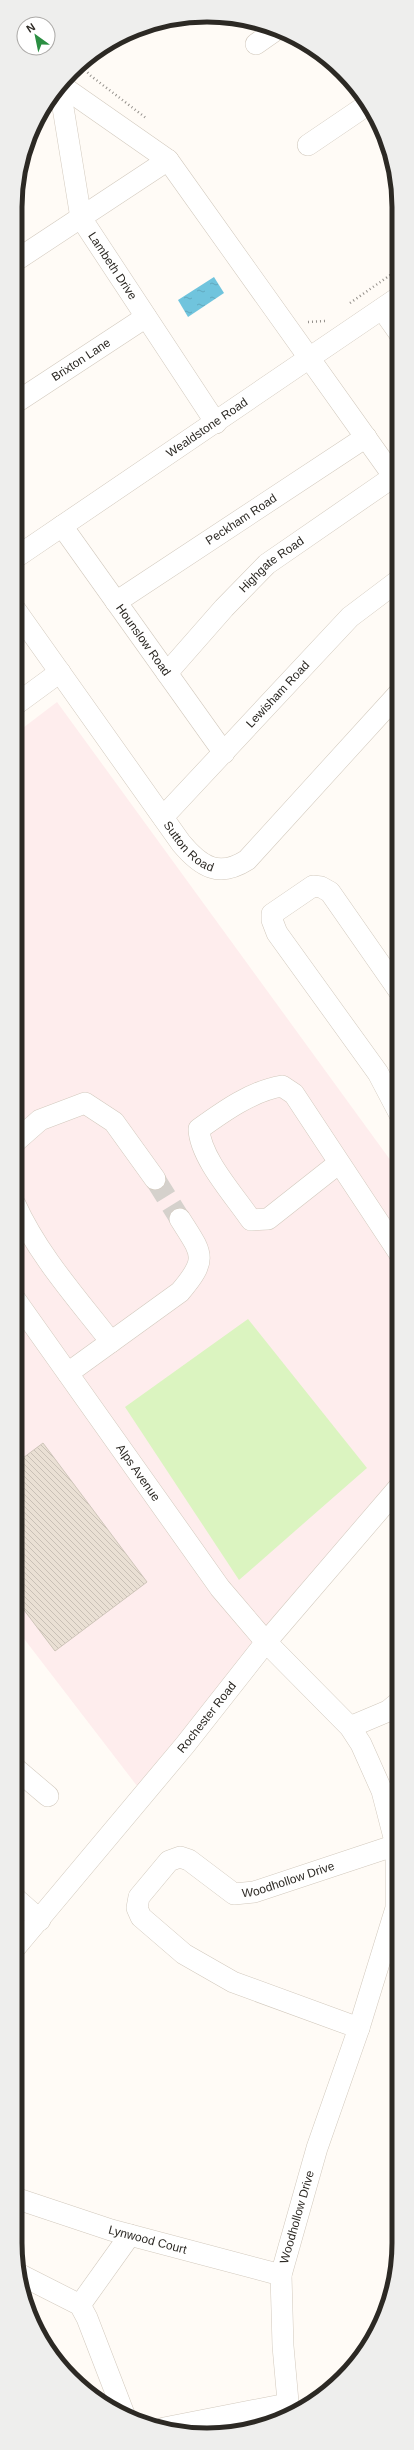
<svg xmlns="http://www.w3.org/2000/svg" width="414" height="2450" font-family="Helvetica,sans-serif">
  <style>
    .industrial { fill: #feeded }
    .park { fill: #dbf4c0 }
    .water { fill: url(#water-ripples) }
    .building { fill: url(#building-back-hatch); stroke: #cec5b9 }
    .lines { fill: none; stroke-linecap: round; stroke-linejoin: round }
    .minor-tunnel { stroke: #d5d1cc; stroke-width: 21; stroke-dasharray: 21 10; stroke-linecap: butt }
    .minor-casing { stroke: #d2c9bd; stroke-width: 22 }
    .path { stroke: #95918c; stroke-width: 2.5; stroke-dasharray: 1 3; stroke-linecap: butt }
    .minor { stroke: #fff; stroke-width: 21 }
    .labels { text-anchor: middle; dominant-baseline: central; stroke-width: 4; stroke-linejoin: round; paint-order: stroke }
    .street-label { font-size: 12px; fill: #2c2924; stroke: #fff }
    .rim { fill: none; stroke: #2c2924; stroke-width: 5 }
  </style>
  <defs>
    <pattern id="water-ripples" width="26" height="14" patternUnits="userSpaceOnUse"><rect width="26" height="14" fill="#70c4dd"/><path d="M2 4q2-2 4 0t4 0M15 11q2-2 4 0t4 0" fill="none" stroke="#61a8be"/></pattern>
    <pattern id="building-back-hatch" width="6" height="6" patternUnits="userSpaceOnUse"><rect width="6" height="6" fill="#eae0d4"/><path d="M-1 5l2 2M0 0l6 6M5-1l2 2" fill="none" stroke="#c9c0b6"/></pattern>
  </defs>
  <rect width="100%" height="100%" fill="#fffbf6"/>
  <path class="industrial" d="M57,702L399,1172V1491L144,1795L15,1627V734Z"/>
  <path class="park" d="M248,1319L367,1468L239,1580L125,1407Z"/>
  <path class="water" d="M214,277L224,293L188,317L178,300Z"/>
  <path class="building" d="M43,1443L147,1582L55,1651L15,1598V1464Z"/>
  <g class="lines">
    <path class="minor-tunnel" d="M155,1179L180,1219"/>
    <defs>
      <g id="minor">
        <path d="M256,44L276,30"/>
        <path d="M62,86L168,160L399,484"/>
        <path id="s1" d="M60,89L81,218L216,423"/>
        <path d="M308,145L367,105"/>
        <path d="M15,261L168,160"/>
        <path d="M382,309L399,333"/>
        <path id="s2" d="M15,403L146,317"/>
        <path id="s3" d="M62,526L224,753"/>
        <path id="s4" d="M15,558L399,297"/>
        <path id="s5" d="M116,602L366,437"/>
        <path id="s6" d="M15,609L181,843C201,867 219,878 247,860L399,693"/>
        <path id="s7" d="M167,673L224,608L267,564L393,477"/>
        <path d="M15,705L60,672"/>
        <path id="s8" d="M163,817L350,617L399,580"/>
        <path d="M399,991L330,892L321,887L313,886L272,914V920L277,933L378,1073L399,1113"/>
        <path d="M15,1142L40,1120L85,1103L114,1122L155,1179"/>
        <path d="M339,1163L268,1219L251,1220C235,1196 200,1158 199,1129C224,1111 252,1091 282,1086L294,1094L399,1253"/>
        <path d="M15,1204C38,1255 77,1298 111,1342"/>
        <path id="s9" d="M15,1299L220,1588L266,1642L350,1727L361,1744L382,1791L396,1845V1908L359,2028L317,2148L281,2275L283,2346L289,2413"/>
        <path d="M68,1373L180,1292C209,1258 202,1254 180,1219"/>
        <path d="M350,1727L388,1711L399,1702"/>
        <path d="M15,1768L48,1796"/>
        <path d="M15,1898L40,1920"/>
        <path id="s10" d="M15,1948L185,1745L266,1642L399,1487"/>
        <path id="s11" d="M359,2028L233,1982L184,1954L141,1917L137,1908L139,1897L169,1861L180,1857L189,1860L234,1894L254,1892L396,1845"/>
        <path id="s12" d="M15,2198L111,2230L281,2275"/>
        <path d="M21,2275L80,2305L87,2318L124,2414"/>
        <path d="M80,2305L130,2235"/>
        <path d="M164,2428L287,2404"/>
      </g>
    </defs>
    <use href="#minor" class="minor-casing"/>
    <path class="path" d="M79,64L91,76L146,118
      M350,303L399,269
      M308,322L325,321"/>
    <use href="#minor" class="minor"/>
  </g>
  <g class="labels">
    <g class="street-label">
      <text stroke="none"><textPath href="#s1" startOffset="188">Lambeth Drive</textPath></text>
      <text stroke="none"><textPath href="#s2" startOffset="79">Brixton Lane</textPath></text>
      <text stroke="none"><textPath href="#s4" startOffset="232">Wealdstone Road</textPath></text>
      <text stroke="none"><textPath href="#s5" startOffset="150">Peckham Road</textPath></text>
      <text stroke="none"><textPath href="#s7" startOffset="151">Highgate Road</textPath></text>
      <text stroke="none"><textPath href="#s3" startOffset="140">Hounslow Road</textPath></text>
      <text stroke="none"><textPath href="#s8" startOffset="168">Lewisham Road</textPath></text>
      <text stroke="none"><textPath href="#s6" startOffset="295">Sutton Road</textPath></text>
      <text stroke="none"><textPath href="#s9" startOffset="213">Alps Avenue</textPath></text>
      <text stroke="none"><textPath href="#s10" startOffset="300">Rochester Road</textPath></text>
      <text stroke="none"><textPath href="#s11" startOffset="449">Woodhollow Drive</textPath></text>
      <text transform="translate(297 2217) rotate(-74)">Woodhollow Drive</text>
      <text stroke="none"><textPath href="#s12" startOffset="139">Lynwood Court</textPath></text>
    </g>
  </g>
  <path d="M0 0H414V2450H0ZM207 22H207A185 185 0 0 1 392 207V2243A185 185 0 0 1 207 2428H207A185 185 0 0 1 22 2243V207A185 185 0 0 1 207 22Z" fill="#eeeeed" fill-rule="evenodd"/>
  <path class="rim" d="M207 22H207A185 185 0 0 1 392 207V2243A185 185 0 0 1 207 2428H207A185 185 0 0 1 22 2243V207A185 185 0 0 1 207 22Z"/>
  <g transform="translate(36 36) rotate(327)"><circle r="19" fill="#ffffff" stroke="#aba9a7"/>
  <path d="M0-3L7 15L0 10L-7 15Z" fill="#2a8e42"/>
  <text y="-6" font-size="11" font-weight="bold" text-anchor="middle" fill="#2c2924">N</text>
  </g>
</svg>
